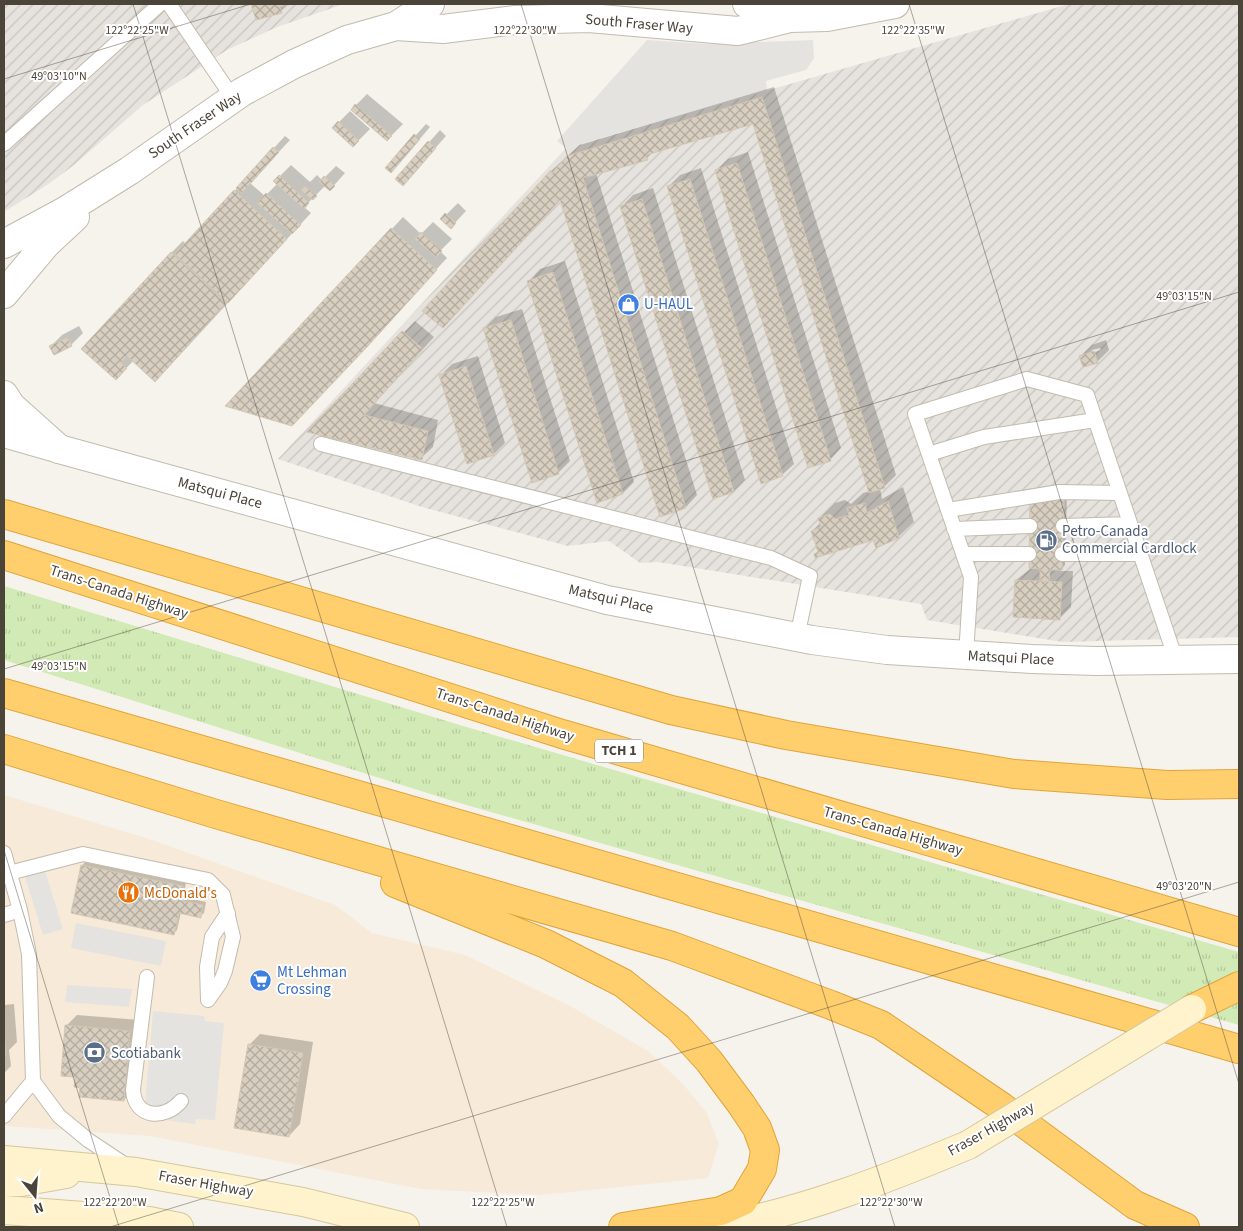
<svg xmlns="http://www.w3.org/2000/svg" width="1243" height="1231" font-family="'Source Sans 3',sans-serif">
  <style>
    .commercial { fill: #f7ead8 }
    .industrial { fill: url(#industrial-furrows) }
    .grass { fill: url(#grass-tufts) }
    .parking { fill: #e5e3e0 }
    .shadow { fill: #0003; fill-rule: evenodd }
    .building { fill: url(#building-cross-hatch); stroke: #d3c7b4 }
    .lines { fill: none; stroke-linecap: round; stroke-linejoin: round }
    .service-casing { stroke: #c2bbae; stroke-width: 16 }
    .minor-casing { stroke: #c2bbae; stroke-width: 30 }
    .tertiary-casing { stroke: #c2bbae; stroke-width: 30 }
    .secondary-casing { stroke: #d6c79b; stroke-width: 30 }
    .motorway-casing { stroke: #e0a43c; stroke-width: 30 }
    .service { stroke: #fff; stroke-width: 14 }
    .minor { stroke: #fff; stroke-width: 28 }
    .tertiary { stroke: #fff; stroke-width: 28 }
    .secondary { stroke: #fff3cd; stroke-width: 28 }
    .motorway { stroke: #ffcf6e; stroke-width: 28 }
    .secondary-bridge-casing { stroke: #d6c79b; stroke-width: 30; stroke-linecap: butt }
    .secondary-bridge { stroke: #fff3cd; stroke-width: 28 }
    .ticks { fill: none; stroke: #4b4439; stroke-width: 1; stroke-opacity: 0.45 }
    .labels { text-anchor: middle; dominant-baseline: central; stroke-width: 4; stroke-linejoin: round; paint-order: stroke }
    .shield { fill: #fff; stroke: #817c74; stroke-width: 1 }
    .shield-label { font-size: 14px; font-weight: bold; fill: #4b4439 }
    .street-label { font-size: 15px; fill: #4b4439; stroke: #fff }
    .shop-label { font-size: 15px; fill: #366cbe; stroke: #fff; text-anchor: start }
    .service-label { font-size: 15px; fill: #4e5e75; stroke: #fff; text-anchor: start }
    .food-label { font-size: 15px; fill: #c56008; stroke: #fff; text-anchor: start }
    .ticks-label { font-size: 12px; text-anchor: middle; fill: #4b4439; stroke: #fff; stroke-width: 4; stroke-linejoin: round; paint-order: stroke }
  </style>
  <defs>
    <pattern id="industrial-furrows" width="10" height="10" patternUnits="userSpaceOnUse" patternTransform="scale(1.25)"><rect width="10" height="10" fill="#e6e2dd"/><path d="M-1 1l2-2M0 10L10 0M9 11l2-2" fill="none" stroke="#c7c3be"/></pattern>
    <pattern id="grass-tufts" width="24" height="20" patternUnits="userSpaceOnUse" patternTransform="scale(1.25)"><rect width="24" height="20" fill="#d2eab5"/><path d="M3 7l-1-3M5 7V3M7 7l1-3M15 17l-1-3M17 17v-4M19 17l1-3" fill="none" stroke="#b6ca9c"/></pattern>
    <pattern id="building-cross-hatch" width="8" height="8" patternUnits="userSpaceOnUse" patternTransform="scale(1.25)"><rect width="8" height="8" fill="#d8cfc1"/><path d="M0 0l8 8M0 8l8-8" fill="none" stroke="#b1aa9e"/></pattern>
  </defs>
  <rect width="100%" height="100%" fill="#f6f3ec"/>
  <path class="commercial" d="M4,795L149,839L335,905L372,933L465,955L572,1007L648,1051L683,1084L707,1113L719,1144L708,1178L541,1195L421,1189L150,1136L4,1126Z"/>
  <path class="industrial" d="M4,4H344L277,27L227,50L143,105L74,165L50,183L4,212Z
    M1069,4H1239V637L1063,642L927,620L921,604L658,562L640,563L609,541L568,546L422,507L278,459L566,148Z"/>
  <path class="grass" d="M4,586L463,726L1239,952V1025L456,802L4,660Z"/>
  <path class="parking" d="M647,40L707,44L813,40L814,58L806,70L766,81L767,91L566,148L557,141Z
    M45,871L63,929L43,935L25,877Z
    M76,923L166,941L161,966L71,948Z
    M67,985L132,989L129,1007L65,1002Z
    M153,1011L204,1016L205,1021L224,1023L215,1120L196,1119L195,1124L144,1117Z"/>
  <path class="shadow" d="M253,4H289L281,11L257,18Z
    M774,87L896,475L884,487L880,488L882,499L903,487L914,522L898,537L874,539L815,554L819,550L812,531L821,522L820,518L835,503L845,500L851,504L863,493L870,491L754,123L654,151L647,158L596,173L697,495L686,507L661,515L561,199L423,311L552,170L580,145Z
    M367,94L403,124L387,140L356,105Z
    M350,111L370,129L353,146L339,122Z
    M426,124L430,127L402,160L387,167Z
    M440,130L446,136L414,172L397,178Z
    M285,136L290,140L250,183L265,196L278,183L275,181L291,165L310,182L317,175L322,180L336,166L345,173L330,190L325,186L304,207L311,213L167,369L134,360L116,379L83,349L171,253L183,241L186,244Z
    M748,152L841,448L830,460L716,171L728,159Z
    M701,168L794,464L782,475L669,186L680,175Z
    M653,188L745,480L734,491L622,206L633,195Z
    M458,203L466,211L451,227L442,219Z
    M403,217L421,234L433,222L452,239L440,251L447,258L304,413L227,406Z
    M565,261L634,482L623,493L598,501L529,281L540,269Z
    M522,309L570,461L558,473L484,329L496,317Z
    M415,321L434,337L374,403L438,420L433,447L421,458L309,431Z
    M79,326L83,333L71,345L55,353L51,346L62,335Z
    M1106,340L1109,350L1097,362L1081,356L1092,345ZM1100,348L1101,350L1092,353V350Z
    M478,356L505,443L494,454L441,375L452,364Z
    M1067,495L1065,565L1060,571H1073L1071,607L1059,619L1016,580L1030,569L1032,498Z
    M85,862L186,883L183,897L206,902L204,913L200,916L181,912L177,930L174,933L82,866Z
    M14,1004L17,1042L9,1050L11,1066L4,1073V1005Z
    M77,1015L140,1020L135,1088L124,1100L81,1087L77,1076L66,1026Z
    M260,1034L313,1042L300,1124L289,1136L249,1045Z"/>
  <path class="building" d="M251,4H291L280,7L282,13L256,20Z
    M762,97L885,488L869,493L753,124L646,155L648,160L583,178L686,508L660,517L560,200L443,328L422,311L551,170L552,173L567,156Z
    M355,104L392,136L387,141L351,110Z
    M338,121L359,141L353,147L332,128Z
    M414,134L420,139L391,173L385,168Z
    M428,141L436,148L403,186L395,179Z
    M273,147L279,152L242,193L236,188Z
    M737,163L831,461L808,468L715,170Z
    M279,175L309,203L304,209L273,181Z
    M324,176L335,186L330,191L319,182Z
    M690,179L783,476L761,484L667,186Z
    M305,186L317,196L313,200L301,190Z
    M234,190L287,239L228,303L175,254Z
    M266,193L301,225L292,234L257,203Z
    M642,199L734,492L713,499L620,206Z
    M445,213L456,223L451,229L440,219Z
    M391,228L437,270L367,347L292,426L225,406Z
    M421,232L442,251L436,257L415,239Z
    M171,252L226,303L155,382L127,356L121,363L127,368L116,380L81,349Z
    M553,272L623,494L597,503L527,281Z
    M511,320L559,474L532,483L483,328Z
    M402,331L423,349L364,415L428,431L422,460L307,432Z
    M68,337L72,346L54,355L49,346Z
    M1094,351L1098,363L1083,367L1079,356Z
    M466,366L494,455L467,464L439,375Z
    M1030,497L1064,498L1062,570H1050L1049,582L1040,581V569L1029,568Z
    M888,501L899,538L876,548L873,540L815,558L814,554L818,552L811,531L821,527L818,518L830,514L835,519L849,515L847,508L865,503L867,513Z
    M1015,580L1062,582L1060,620L1013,617Z
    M81,865L183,886L180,900L203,905L201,918L179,913L174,935L71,913Z
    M65,1025L130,1031L124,1101L79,1097L80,1088L74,1087L75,1077L61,1076Z
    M4,1028L6,1055H4Z
    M248,1044L303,1053L289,1137L234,1128Z"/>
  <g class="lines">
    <defs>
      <path id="service" d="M169,4L233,98
        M4,144L160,4
        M321,444L771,558L810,576L797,637
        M929,454L984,437L1095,420
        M948,510L1059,492L1120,493
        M1063,526L1130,524
        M954,529L1030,526
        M963,554H1029
        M1062,554H1140
        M966,655L971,577L915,414L1027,379L1087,395L1176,660
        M4,853L20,910L29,954L33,1081L59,1116L88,1140L127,1166
        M9,873L83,854L208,880L223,895L233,937L225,971L220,983L208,1000
        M4,915L20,910
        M147,977L133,1090C135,1119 165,1120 181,1101
        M208,1000L207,967L212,937L228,913
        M4,1116L33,1081"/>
      <path id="minor" d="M38,438L59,449L607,600L812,640L887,650L1032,659L1096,661L1239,659"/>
      <path id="tertiary" d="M747,4L790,18
        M396,26L443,29L515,20L589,18L738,31L790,18L827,17L895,4
        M4,244L65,211L129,171L242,92L294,64L347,40L396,26L430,4
        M4,294L46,244L75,217
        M4,395L11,406L59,449
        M4,433L53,447"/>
      <path id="secondary" d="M4,1160L136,1172L303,1202L405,1227
        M4,1182H21L66,1174
        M4,1210L149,1221L179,1227
        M718,1227C805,1211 887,1179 968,1145"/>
      <path id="motorway" d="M4,514L671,710L786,735L1014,774L1167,785L1239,784
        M4,555L562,734L1239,932
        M4,693L1239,1049
        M4,749L216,814L672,946L831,1005L881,1025L1002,1107L1135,1205L1185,1227
        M395,883L546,944L623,983L678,1027L709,1061L741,1104L757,1128L765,1150L762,1169L743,1201L721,1211L623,1227
        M1192,1009L1239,986"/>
    </defs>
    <use href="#service" class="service-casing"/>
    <use href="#minor" class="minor-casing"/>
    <use href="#tertiary" class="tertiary-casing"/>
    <use href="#secondary" class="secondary-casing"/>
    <use href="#motorway" class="motorway-casing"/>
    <use href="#service" class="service"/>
    <use href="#minor" class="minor"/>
    <use href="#tertiary" class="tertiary"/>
    <use href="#secondary" class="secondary"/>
    <use href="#motorway" class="motorway"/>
    <defs>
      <path id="secondary-bridge" d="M968,1145L1192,1009"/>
    </defs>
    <use href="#secondary-bridge" class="secondary-bridge-casing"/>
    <use href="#secondary-bridge" class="secondary-bridge"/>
  </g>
  <path class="ticks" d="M133,4L507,1227M521,4L895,1227M909,4L1239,1084M4,79L251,4M4,669L1239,292M4,850L119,1227M110,1227L1239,882"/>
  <defs>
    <symbol id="shop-disc" viewBox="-11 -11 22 22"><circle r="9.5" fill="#3f7fe0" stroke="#fff"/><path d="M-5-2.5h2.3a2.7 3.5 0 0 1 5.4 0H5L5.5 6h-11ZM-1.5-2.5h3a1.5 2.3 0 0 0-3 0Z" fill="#fff"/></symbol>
    <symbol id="fuel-disc" viewBox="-11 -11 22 22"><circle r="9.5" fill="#5c6f8a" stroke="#fff"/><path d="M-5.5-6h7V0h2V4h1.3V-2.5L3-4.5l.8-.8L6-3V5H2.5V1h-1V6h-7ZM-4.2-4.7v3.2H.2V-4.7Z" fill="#fff"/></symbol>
    <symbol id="restaurant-disc" viewBox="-11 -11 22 22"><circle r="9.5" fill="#e8710a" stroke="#fff"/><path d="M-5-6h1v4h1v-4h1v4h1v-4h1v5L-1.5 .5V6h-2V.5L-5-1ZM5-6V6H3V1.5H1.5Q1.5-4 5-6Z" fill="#fff"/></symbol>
    <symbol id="supermarket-disc" viewBox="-11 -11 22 22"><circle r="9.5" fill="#3f7fe0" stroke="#fff"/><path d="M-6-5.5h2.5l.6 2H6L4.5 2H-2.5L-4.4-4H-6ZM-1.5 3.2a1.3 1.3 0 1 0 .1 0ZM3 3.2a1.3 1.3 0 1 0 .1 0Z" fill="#fff"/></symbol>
    <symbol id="bank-disc" viewBox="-11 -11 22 22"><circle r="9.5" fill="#5c6f8a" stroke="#fff"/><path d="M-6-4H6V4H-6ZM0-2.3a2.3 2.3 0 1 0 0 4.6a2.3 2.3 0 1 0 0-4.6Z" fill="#fff"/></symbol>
  </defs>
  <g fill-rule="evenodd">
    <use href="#shop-disc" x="616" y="292" width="25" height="25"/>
    <use href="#fuel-disc" x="1034" y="528" width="25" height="25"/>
    <use href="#restaurant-disc" x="116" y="880" width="25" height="25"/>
    <use href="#supermarket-disc" x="248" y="968" width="25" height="25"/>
    <use href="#bank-disc" x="82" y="1040" width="25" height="25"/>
  </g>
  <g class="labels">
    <rect class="shield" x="595" y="739.5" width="48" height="23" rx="4"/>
    <g class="shield-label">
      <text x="619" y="751">TCH 1</text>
    </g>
    <g class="street-label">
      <text transform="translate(639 24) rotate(5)">South Fraser Way</text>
      <text transform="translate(195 125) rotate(-34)">South Fraser Way</text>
      <text transform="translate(220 493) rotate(15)">Matsqui Place</text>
      <text transform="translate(119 592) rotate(18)">Trans-Canada Highway</text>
      <text transform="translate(611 599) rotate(13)">Matsqui Place</text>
      <text transform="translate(1011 658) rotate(3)">Matsqui Place</text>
      <text transform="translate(505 715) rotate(18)">Trans-Canada Highway</text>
      <text transform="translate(893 831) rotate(16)">Trans-Canada Highway</text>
      <text transform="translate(991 1129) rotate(-29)">Fraser Highway</text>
      <text transform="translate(206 1184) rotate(10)">Fraser Highway</text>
    </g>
    <g class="shop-label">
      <text x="644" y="304">U-HAUL</text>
      <text x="277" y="972">Mt Lehman<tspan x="277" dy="17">Crossing</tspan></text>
    </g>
    <g class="service-label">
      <text x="1062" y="531">Petro-Canada<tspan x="1062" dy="17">Commercial Cardlock</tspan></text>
      <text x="111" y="1053">Scotiabank</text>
    </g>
    <g class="food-label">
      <text x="144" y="893">McDonald's</text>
    </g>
  </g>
  <g class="ticks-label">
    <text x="137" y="34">122°22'25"W</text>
    <text x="525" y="34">122°22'30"W</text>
    <text x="913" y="34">122°22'35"W</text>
    <text x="59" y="80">49°03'10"N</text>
    <text x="1184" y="300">49°03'15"N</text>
    <text x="59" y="670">49°03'15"N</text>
    <text x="1184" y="890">49°03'20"N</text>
    <text x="115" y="1206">122°22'20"W</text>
    <text x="503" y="1206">122°22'25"W</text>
    <text x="891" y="1206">122°22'30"W</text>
  </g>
  <rect width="1243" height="1231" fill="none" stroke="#4b4439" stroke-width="10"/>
  <g transform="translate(35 1196) rotate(163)" stroke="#ffffff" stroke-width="4" paint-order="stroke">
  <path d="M0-4L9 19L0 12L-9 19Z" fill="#4b4439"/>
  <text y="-8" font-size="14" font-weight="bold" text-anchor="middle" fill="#4b4439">N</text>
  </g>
</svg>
